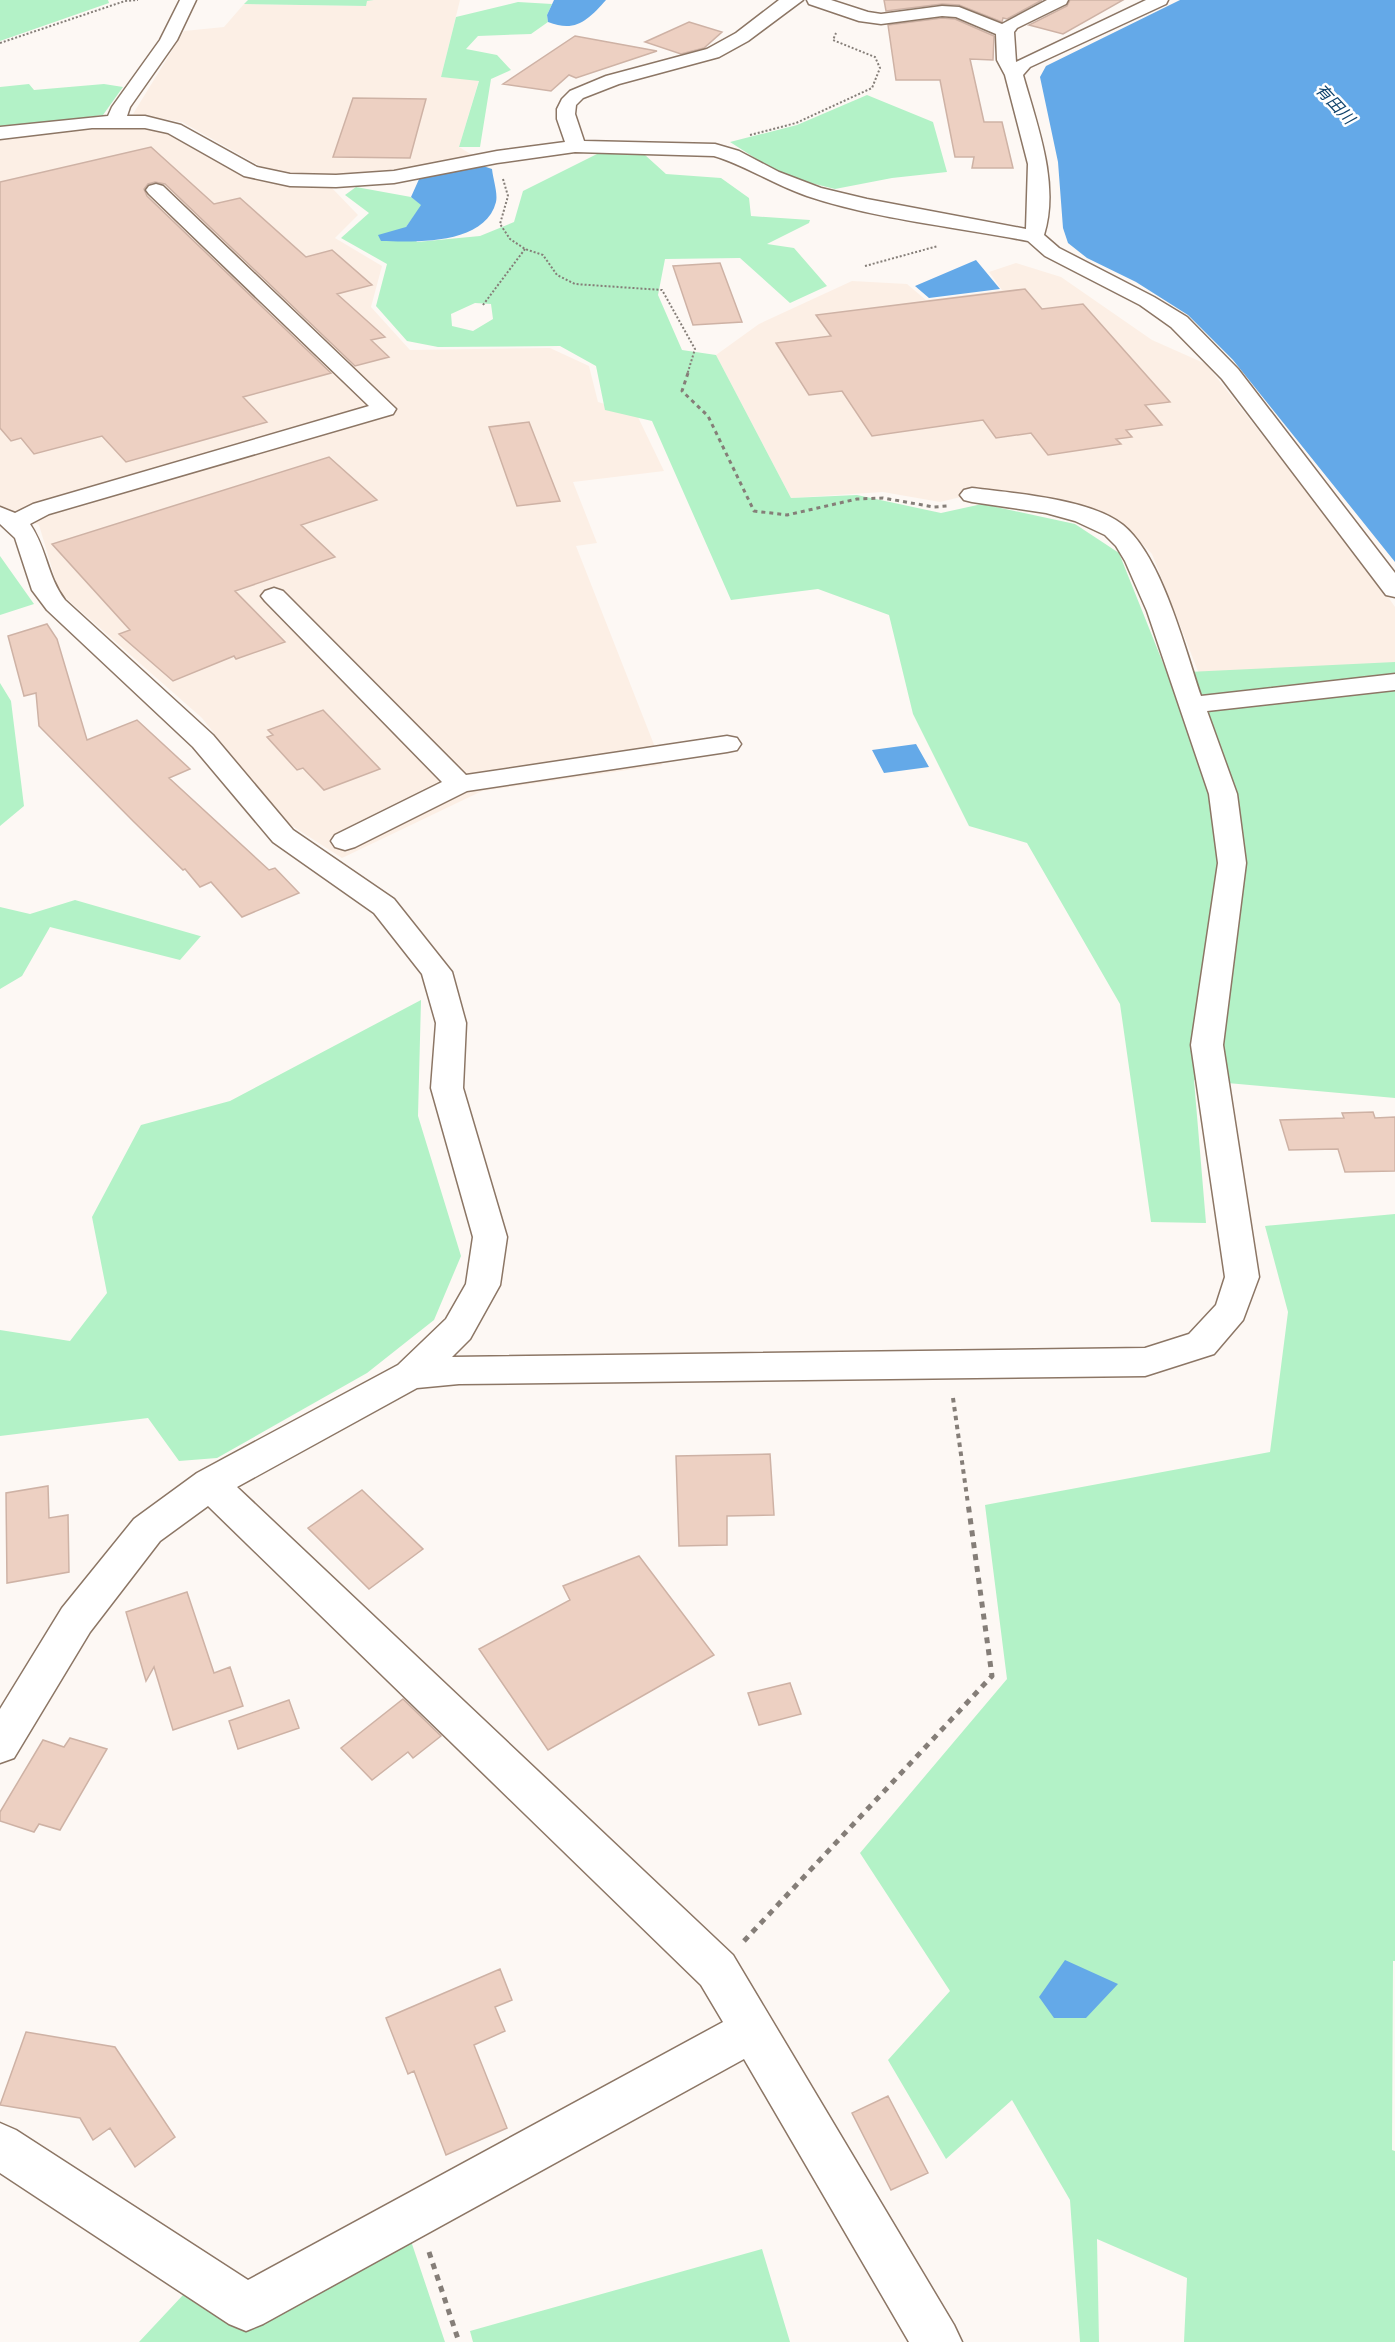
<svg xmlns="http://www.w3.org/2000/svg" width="1395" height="2342" font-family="Helvetica,'Noto Sans JP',sans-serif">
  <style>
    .built { fill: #fcefe5 }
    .green { fill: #b3f2c7; fill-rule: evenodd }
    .water { fill: #64a9e8 }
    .building { fill: #edd0c2; stroke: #ceb2a5; stroke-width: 1.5 }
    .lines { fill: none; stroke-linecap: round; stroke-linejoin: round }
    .minor-casing { stroke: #8c7665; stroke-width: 3 }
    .path-far3 { stroke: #857e78; stroke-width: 2; stroke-dasharray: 2 2; stroke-linecap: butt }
    .path-far2 { stroke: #857e78; stroke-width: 3; stroke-dasharray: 4 4; stroke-linecap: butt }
    .path-far1 { stroke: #857e78; stroke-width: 4; stroke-dasharray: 4.5 4.5; stroke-linecap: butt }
    .path { stroke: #857e78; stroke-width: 5; stroke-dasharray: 6 6; stroke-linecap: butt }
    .minor { fill: #fff; fill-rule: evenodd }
    .labels { text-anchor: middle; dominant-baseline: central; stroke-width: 5; stroke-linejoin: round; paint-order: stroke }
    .far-water-label { font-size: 16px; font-style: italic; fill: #10436c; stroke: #fff }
  </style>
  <rect width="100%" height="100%" fill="#fdf8f4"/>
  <path class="built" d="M374,0H460L441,77L479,80L459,147L474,156L388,172L324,175L288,173L260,166L182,122L133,114L184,31L224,27L244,4L365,6L367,1Z
    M104,125L143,126L168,133L246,177L285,184L331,187L358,215L335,238L382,266L371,307L410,350L550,348L589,366L598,402L636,413L664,471L573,482L597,543L576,546L662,765L482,791L342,858L283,820L202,718L59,592L39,525L0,506V137Z
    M1016,263L1061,277L1152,340L1206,364L1375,578L1395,607V666L1205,689L1152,554L1119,520L990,490L940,502L883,492L791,498L716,355L759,324L852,281L907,284L926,300L1002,290L989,272Z"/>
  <path class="green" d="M0,0H108L109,3L0,41Z
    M248,0H374L367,1L366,6L244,4Z
    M518,2L552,4L547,15L548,22L531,34L478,36L466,49L497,55L511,70L491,79L480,147H459L479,81L441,77L456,17Z
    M29,84L34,90L104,84L123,87L103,115L0,128V87Z
    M867,95L933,122L947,172L892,178L835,189L783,176L730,142L797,125Z
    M601,152L645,155L666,174L721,178L749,198L751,216L810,220L809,223L767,244L794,248L827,286L790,303L740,258L665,259L658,295L682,350L716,355L791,498L857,495L941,513L982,504L1075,524L1119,553L1167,673L1395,662V1098L1194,1080L1206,1223L1151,1222L1120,1004L1027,843L969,826L913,714L889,615L818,589L731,600L652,421L605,410L596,366L560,346L438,347L407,341L376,306L387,264L341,238L369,213L345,195L356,187L411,197L422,205L406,227L417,242L480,236L514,222L523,191ZM475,303L491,304L493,319L473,331L452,326L451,314Z
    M0,556L34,604L0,615Z
    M0,683L11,701L24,806L0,826Z
    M75,900L200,936H201L180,960L50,927L22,976L0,989V907L30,914Z
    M421,1000L418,1116L461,1256L434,1320L367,1373L217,1458L179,1461L148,1418L0,1436V1330L70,1341L107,1293L92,1217L141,1125L230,1101Z
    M1395,1214V1961H1393L1392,2150L1395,2151V2342H1184L1187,2278L1097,2239L1099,2342H1080L1070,2200L1012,2100L946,2159L888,2060L950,1991L860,1853L1007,1679L985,1505L1270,1452L1288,1312L1265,1226Z
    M411,2241L445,2342H139L183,2295L246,2327Z
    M762,2249L790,2342H473L470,2331Z"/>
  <path class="water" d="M554,0H606C588,20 576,33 548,22L547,15Z
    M1180,0H1395V562L1233,360L1188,315L1136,282L1087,258L1068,243L1063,228L1058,162L1040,77L1046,66Z
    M483,166L492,169C493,179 498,193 496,202C485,245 416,242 381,241L378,235L406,227L421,205L411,197L420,177Z
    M976,260L1000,289L929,298L915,286Z
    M916,744L929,767L884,773L872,750Z
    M1065,1960L1118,1984L1086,2018H1054L1039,1997Z"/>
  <path class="building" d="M884,0H1042L1007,19L1003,18L1002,22L959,5L942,4L886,11Z
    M1070,0H1123L1063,34L1029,25L1067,6Z
    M942,18L955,19L994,36L993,60L970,59L984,122H1002L1013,168H972L974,157H955L940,80H896L888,25Z
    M689,22L722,32L704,48L681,54L645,42Z
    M575,36L657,51L576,78L569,75L551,91L503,84Z
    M353,98L426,99L410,158L333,157Z
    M151,147L214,204L240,198L306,257L332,250L372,285L337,294L385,337L371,340L389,357L355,366L165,184L155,182L148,184L144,189L147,196L331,373L243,397L267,422L126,462L102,436L34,454L21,438L11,441L0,428V182Z
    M720,263L742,322L693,325L673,266Z
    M1025,289L1042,309L1083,304L1170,402L1145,405L1162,425L1126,430L1132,437L1116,439L1121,444L1048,455L1031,433L996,438L983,420L872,436L842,391L809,395L776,343L831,336L816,315Z
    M529,422L560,501L517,506L489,427Z
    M329,457L377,500L301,525L335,557L235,591L285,642L236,659L234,656L173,681L119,634L130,630L52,544Z
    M47,624L57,639L87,740L137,720L190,769L169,778L269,870L275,868L299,893L242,917L211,882L200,887L185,869L183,870L133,821L39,726L36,693L24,696L8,636Z
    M323,710L380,769L324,790L303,768L297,770L267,737L273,735L268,730Z
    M1373,1112L1375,1118L1395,1117V1171L1345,1172L1338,1149L1289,1150L1280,1120L1344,1118L1342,1113Z
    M770,1454L774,1515L727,1516V1545L679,1546L676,1456Z
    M48,1486L49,1518L68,1515L69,1572L7,1583L6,1493Z
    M362,1490L423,1549L369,1589L308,1528Z
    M639,1556L714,1655L548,1750L479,1649L570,1600L563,1586Z
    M187,1592L214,1673L230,1667L243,1706L173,1730L154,1667L146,1681L126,1612Z
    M790,1683L801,1714L759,1725L748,1693Z
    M403,1699L441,1736L413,1758L408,1752L372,1780L341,1748Z
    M289,1700L299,1728L238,1749L229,1721Z
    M70,1738L107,1749L60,1830L39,1824L34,1832L0,1821V1812L43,1740L64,1747Z
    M500,1969L512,2000L495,2007L505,2031L474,2045L507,2128L446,2155L414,2071L408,2074L386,2018Z
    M26,2032L115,2047L175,2137L135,2167L110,2128L93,2140L80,2118L0,2105Z
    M888,2096L928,2173L891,2190L852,2113Z"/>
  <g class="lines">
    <defs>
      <path id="minor" d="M180,0H196L177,40L130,107L127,116H145L181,125L257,167L290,174L336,175L394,171L497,151L565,142L557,119V109L562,99L570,91L606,76L707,49L736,33L779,0H803L748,41L719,57L619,84L583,98L576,105L575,114L584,141L715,144L739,151L779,172L821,188L867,199L1026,229L1028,164L1005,75L997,60L996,34L956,17L942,16L881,24L859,21L809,4L807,0H831L868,12L881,14L942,6L959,7L1002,24L1047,0H1068L1066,4L1017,28L1014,32L1016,62L1146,0H1168L1166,4L1030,67L1023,75C1037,125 1060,184 1044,235L1059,248L1154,297L1187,317L1238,369L1395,573V597L1386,595L1222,379L1171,327L1140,305L1045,256L1028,241C955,227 876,219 807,196C774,185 745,165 714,156L575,152L497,163L394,183L336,187L290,186L244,176L168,133L145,128H92L0,139V127L108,116L112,107L160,40Z
        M156,184L163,186L396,409L393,414L49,514L30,524C47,549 47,576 65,600L213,735L293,830L394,899L452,972L466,1023L463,1088L507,1237L500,1285L470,1339L452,1357L1145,1348L1189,1334L1216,1305L1225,1277L1191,1045L1218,863L1209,794L1147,611L1125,561L1116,546L1105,535L1075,521L1046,513L972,502L964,500L960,495L964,490L972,488C1013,493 1091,499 1123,525C1162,557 1185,649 1201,696L1395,674V690L1207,711L1237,794L1246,863L1223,1045L1259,1277L1243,1320L1214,1354L1145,1376L459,1384L417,1388L237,1487L733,1955L954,2325L962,2342H909L744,2059L263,2324L246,2331L229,2324L0,2173V2123L16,2130L248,2280L723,2022L701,1985L208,1506L160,1541L90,1632L14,1758L0,1763V1709L62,1608L134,1519L197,1473L398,1365L446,1319L466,1284L473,1237L431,1088L436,1023L422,974L374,913L273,842L193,747L47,610L32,590L15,538L0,524V507L15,513L33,504L369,406L149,194L146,190L149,186Z
        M274,588L283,591L466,775L727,736L737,738L741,744L737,750L727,752L467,791L355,847L345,850L335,847L331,841L335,835L442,782L265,601L261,596L265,591Z"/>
    </defs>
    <use href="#minor" class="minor-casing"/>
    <path class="path-far3" d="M0,43L125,1L138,0
      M750,135L796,123L872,88L880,68L875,57L833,40L836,33
      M503,179L508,196L500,224L510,239L525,249L543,255L557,275L575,284L662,290L695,349L687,375
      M865,266L938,246
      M483,305L525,249"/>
    <path class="path-far2" d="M688,373L682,391L708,416L754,511L787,515L857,499L883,498L934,507L947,506"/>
    <path class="path-far1" d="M953,1398L968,1504"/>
    <path class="path" d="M744,1941L992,1676L968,1503
      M429,2252L459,2342"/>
    <use href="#minor" class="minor"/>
  </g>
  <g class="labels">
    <g class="far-water-label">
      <text transform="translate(1335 104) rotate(47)">有田川</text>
    </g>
  </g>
</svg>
